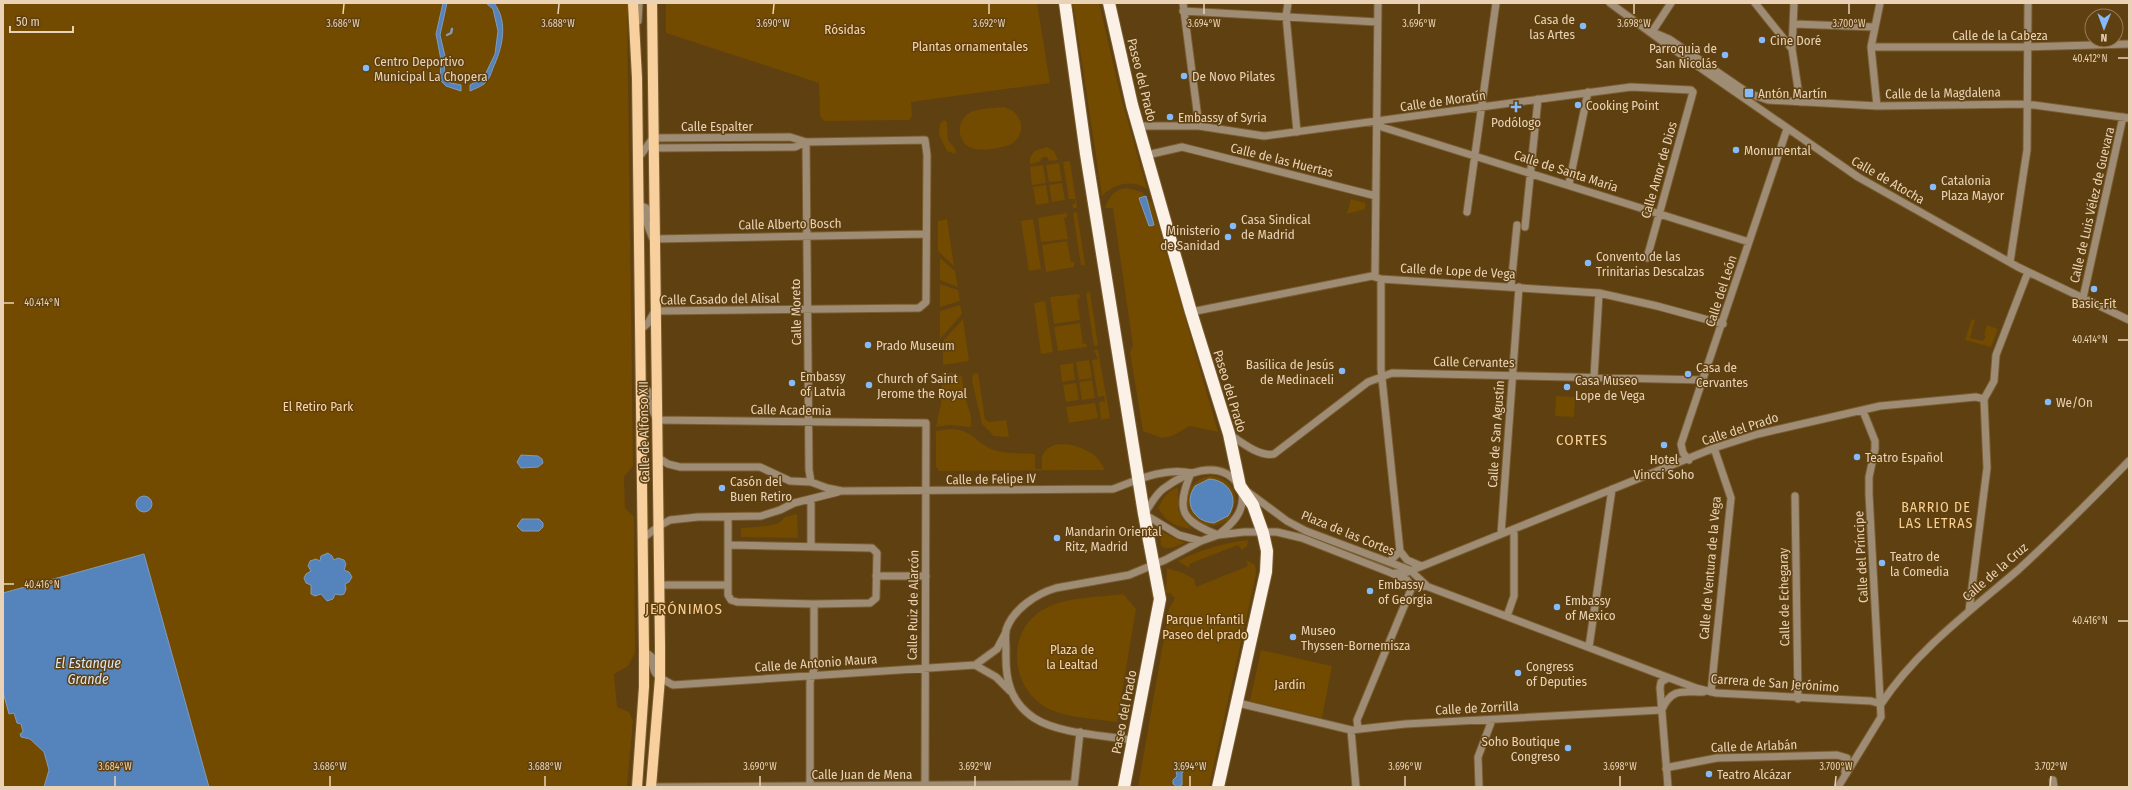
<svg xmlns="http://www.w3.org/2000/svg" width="2132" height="790" font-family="'Fira Sans Condensed',sans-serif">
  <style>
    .green { fill: #724a00; fill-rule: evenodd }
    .water { fill: #5583bc; stroke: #819bba }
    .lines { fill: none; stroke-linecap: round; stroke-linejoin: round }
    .stream { stroke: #819bba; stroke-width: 2.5 }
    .minor-casing { stroke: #7a5d32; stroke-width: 9 }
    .major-casing { stroke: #7a5d32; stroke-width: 12 }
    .highway-casing { stroke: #7a5d32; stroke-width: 14 }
    .minor { stroke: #9f8c74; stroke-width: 7 }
    .major { stroke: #f7d09d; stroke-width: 10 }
    .highway { stroke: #fbf1e6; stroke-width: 12 }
    .ticks { fill: none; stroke: #e9d2b5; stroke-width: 1.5 }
    .poi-dot { fill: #86bbfb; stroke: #5e4011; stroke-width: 1.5 }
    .labels { text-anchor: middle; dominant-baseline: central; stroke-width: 3; stroke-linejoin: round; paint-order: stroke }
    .poi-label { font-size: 13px; fill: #e9d2b5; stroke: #5e4011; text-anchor: start }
    .park-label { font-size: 13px; fill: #fcd5a3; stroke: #5e4011 }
    .street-label { font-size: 13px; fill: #e9d2b5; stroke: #5e4011 }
    .neighbourhood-label { font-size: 14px; letter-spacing: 1px; fill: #fbce91; stroke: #5e4011 }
    .water-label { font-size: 14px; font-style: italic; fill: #d9e6f6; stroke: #5e4011 }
    .quarter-label { font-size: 15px; letter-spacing: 1px; fill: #fbce91; stroke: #5e4011 }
    .ticks-label { font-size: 10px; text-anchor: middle; fill: #e9d2b5; stroke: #5e4011; stroke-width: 3; stroke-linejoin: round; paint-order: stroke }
  </style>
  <rect width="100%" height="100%" fill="#5e4011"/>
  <path class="green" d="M3,3H627L633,466L624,477L625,508L634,517L635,653L628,666L614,674L617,707L629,712L633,721L627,787H3Z
    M666,3H1037L1050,83L911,102L912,116L909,120L824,121L820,116L819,83L666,33Z
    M1073,3H1099L1122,101L1147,189C1132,179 1115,183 1102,196Z
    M1004,107C1020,111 1028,130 1014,142C1007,148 984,151 975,149C957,146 954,120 971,112C980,108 994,108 1004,107Z
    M944,120L947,122L948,140L956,150L955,154L947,151L939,135L940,124Z
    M1047,147L1054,151L1058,160L1049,161L1047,157H1043L1039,162L1030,164V158L1034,151Z
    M1070,161L1077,208H1073L1072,204H1075V199H1069L1063,162Z
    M1059,163L1062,181L1049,182L1046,165Z
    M1043,165L1046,183L1032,185L1030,167Z
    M1062,183L1065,200L1052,202L1049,185Z
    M1046,185L1049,203L1036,205L1033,187Z
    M1127,188L1142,192L1152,203L1218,432L1190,426L1172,436L1162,438L1143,431L1130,352L1133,346L1113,208H1105C1110,196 1113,190 1127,188Z
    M1351,199L1365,203V209L1347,214Z
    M1077,212L1085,265H1081L1073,213Z
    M1067,213V217L1064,218L1068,239L1041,242L1038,218Z
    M947,219L954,266L938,251V221Z
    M1033,219L1041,269L1029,271L1021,221Z
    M1067,241L1071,262H1074V267L1046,272L1042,245Z
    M940,258L955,271L958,287L940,280Z
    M940,284L958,290L960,301L940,307Z
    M1090,292L1098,345L1094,346L1086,293Z
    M1079,294L1080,298L1077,299L1080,320L1054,324L1050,297Z
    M1045,301L1053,352L1041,354L1034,303Z
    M960,305L962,314L940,339V311Z
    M963,319L969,361L943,365V341Z
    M1972,319L1975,320L1970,338L1983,341L1986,336L1984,335L1987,325L1998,329L1991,347L1965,340Z
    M1080,323L1083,344L1086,343L1087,347L1058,351L1054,327Z
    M1094,350H1098L1110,418L1101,420L1099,402L1105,401L1104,396L1098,397L1092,360L1098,359Z
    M1089,360L1092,378L1079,380L1076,362Z
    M1073,363L1075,380L1062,382L1060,365Z
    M942,373H956L962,377L964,394L971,416V427L949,425L936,427L941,403Z
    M978,373L985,419L989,422L1006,420L1009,437L994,436L982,424L972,381L973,374Z
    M1092,380L1095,398L1082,400L1079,382Z
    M1076,383L1079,400L1066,402L1063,385Z
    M1556,396L1575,397L1574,417L1555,416Z
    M1095,403L1098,418L1069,423L1066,407Z
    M949,429C971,428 976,443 994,450C1007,454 1022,453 1035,454V469H1042C1042,464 1041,458 1043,454C1053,436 1082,446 1094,455C1099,459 1102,465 1105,470L939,471L936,467V431Z
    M1209,476C1225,476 1235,486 1236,501L1230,518C1195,547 1165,486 1209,476ZM1214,480C1242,487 1238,519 1209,523L1195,515L1190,495L1195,486Z
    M1178,488V509L1183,520L1192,529C1176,527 1166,522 1158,508C1162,500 1168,489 1178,488Z
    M797,514L798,538L741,537V528L766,526L779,523L785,517Z
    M1160,531L1185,543C1177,546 1169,551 1161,546Z
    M1248,540L1247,546L1242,550L1238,545L1189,564V568L1178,561C1200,550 1223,543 1248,540Z
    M1246,560L1255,565L1256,574L1209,787H1138L1169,609L1175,598L1170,593H1166L1167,568L1183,573L1194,579L1196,587L1248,566Z
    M1123,594L1136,609L1117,722C1098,719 1067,718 1049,709C1008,688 1005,627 1048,607C1068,597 1101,597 1123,594Z
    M1261,650L1332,666L1322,718L1250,701Z"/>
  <path class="water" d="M443,3H447L440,35L445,56L444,77L451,83L461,85V91L446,86L440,80L441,60L436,34Z
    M486,3H494C509,22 502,49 493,68C491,74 489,80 484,84C480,87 474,89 470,91V85L484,77L495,54L498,31L493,9Z
    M1146,196L1154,225L1149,226L1139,198Z
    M521,455L538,456L542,459L543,463L538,467L521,468L517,462Z
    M1209,479C1229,480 1240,499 1228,516L1214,523C1194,522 1183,503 1195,486Z
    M136 504a8 8 0 1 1 16 0a8 8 0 1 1-16 0Z
    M522,519H539L543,523V527L539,531H522L517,526Z
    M328,553L332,556L334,560L338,558L344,560L346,564L344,570L349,572L352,577L349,582L345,584L346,589L344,594L341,595L335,594L333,599L327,601L321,594L315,596L311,594V585L306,583L304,578L306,574L311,571L308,566L310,561L316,559L320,561L321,556Z
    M144,554L209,787H44L49,770L44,752L30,739L21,737L20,734L23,732L21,724L17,723L14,713L9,714L3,692V593Z
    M1179,763L1184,764L1186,769L1182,773V785L1177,787L1173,784V780L1177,776L1175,766Z"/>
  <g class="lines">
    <path class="stream" d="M447,35L451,33L452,29"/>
    <defs>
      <path id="minor" d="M1183,3L1199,126
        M1288,3L1286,16L1297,132
        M1610,3L1666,44L1858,177L2018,267L2129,320
        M1755,3L1792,49L1800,102
        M1183,11L1377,22
        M638,21L639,3
        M1794,24L1874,27
        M1652,32L1671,3
        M1657,34L1669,39L1748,93L1768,100L1877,106L2027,104L2129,118
        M1871,47H2027L2129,44
        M1792,49L1794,3
        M1877,106L1871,47L1880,3
        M1377,122L1382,127L1749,242
        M1139,126H1199L1264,136L1631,87L1691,90L1693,92L1647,258
        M806,142L809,470L811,482
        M653,148L795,147L806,142
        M1147,155L1182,147L1376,196
        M637,160L653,138L790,137L806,142L925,140L927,155L926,302L919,308L655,311L648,323L640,330
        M1569,184L1588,92
        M639,205L646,208V221L653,239L926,234
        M1467,212L1496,3
        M1525,227L1538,99
        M2010,262L2027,150L2028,3
        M1375,277L1378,3
        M1381,279V369L1400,551L1389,562
        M1511,286L1517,225
        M2083,298L2123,117
        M1191,312L1372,276L1381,279L1599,293L1657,306L1723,324
        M1594,377L1599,293
        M641,385L648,391V400L657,420L926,423L925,787
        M1984,399L1994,381L1996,355L2028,272
        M1229,434C1241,442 1259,457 1274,454L1368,382L1392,373L1704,380
        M657,457L668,464L680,467H760L790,481L811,482L827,488L842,491L1113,489C1137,480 1165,467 1191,473
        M1689,460L1683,453L1681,444L1787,129
        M1191,473C1175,511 1182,521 1218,535
        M1248,492L1287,521L1306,531L1410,570L1426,585
        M1795,496L1798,699
        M811,499V546
        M728,517V545
        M1501,534L1519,287
        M1218,535C1232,524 1245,512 1242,493
        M642,539L659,526L670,520L698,517L761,516L780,510L794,503L838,492
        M1201,541L1179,535L1144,514C1150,506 1155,495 1163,489C1184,473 1219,458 1238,484
        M728,545L872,548L877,553L876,598L870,603L814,604L737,602L731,600L728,595Z
        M1400,551L1407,560L1421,566
        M1395,573H1405L1714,448L1758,434L1880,406L1976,397L1984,399
        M876,576H926
        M660,585H728
        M1412,587L1426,586L1696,688L1716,693L1871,701L1881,704
        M1969,611L1987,468L1984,399
        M1507,616L1514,596V530
        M1589,647L1612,489
        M644,651L652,657C652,675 658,677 673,685L975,665L996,677L1010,691
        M975,665L997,649L1006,632
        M1711,692L1731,498L1714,448
        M1238,703L1351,730L1405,724L1661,710
        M1881,704C1917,650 1969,612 2018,570C2056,535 2093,498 2129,461
        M1662,709C1672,688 1682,692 1703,692
        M1358,729L1357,720L1412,587
        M1351,730L1356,787
        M1132,740C1103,735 1059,734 1034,718C1010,702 1005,679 1006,651C1006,645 1005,636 1006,630C1013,609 1036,594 1056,588L1129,575L1165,560L1201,541L1218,535L1244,532H1277L1302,538L1389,572L1407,580L1412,587
        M1666,769L1670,767L1717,758L1837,755L1847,758L1845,772
        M2053,780L2054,787
        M651,787L1074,784
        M810,787V682L814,669V604
        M1074,787L1080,732
        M1479,787L1478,757L1492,720
        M1668,787L1660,688L1661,682L1668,678
        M1838,787L1881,717L1869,494V477L1875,449V441L1863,411"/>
      <path id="major" d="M633,3L637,78L644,651V687L637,787
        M651,787L660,678V645L652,3"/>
      <path id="highway" d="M1065,3L1086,154L1144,514L1160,599L1124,787
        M1109,3L1132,105L1191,312L1229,434L1240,486L1253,505L1263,533L1267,551L1266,572L1218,787"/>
    </defs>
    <use href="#minor" class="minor-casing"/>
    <use href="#major" class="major-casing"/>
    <use href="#highway" class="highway-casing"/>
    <use href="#minor" class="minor"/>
    <use href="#major" class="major"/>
    <use href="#highway" class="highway"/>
  </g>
  <path class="ticks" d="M343,14L344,4M558,14L559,4M773,14L774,4M989,14V4M1204,14V4M1419,14V4M1634,14V4M1849,14V4M2118,58H2128M4,303H14M2118,340H2128M4,584H14M2118,621H2128M115,786V776M330,786V776M545,786V776M760,786V776M975,786V776M1190,786V776M1405,786V776M1620,786V776M1835,786L1836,776M2050,786L2051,776"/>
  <g class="poi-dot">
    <circle cx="1583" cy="26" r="4"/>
    <circle cx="1762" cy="40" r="4"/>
    <circle cx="1725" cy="55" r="4"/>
    <circle cx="366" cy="68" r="4"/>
    <circle cx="1184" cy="76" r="4"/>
    <rect x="1744" y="88" width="10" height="10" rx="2"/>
    <circle cx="1578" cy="105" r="4"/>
    <path d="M1514 101h4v4h4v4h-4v4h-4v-4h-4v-4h4z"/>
    <circle cx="1170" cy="117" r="4"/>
    <circle cx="1736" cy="150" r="4"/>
    <circle cx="1933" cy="187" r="4"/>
    <circle cx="1233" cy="226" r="4"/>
    <circle cx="1228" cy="237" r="4"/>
    <circle cx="1588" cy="263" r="4"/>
    <circle cx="2094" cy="289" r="4"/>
    <circle cx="868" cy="345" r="4"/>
    <circle cx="1342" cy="371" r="4"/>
    <circle cx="1688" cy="374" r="4"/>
    <circle cx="792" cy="383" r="4"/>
    <circle cx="869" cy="385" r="4"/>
    <circle cx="1567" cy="387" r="4"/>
    <circle cx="2048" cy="402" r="4"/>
    <circle cx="1664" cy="445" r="4"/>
    <circle cx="1857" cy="457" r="4"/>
    <circle cx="722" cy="488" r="4"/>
    <circle cx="1057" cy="538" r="4"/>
    <circle cx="1882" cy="563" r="4"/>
    <circle cx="1370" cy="591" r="4"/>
    <circle cx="1557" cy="607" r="4"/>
    <circle cx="1293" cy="637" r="4"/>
    <circle cx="1518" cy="673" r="4"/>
    <circle cx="1568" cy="748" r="4"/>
    <circle cx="1709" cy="774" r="4"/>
  </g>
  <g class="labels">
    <g class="poi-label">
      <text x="1575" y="19" text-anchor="end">Casa de<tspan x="1575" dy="15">las Artes</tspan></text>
      <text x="1770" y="40">Cine Doré</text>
      <text x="1717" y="48" text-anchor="end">Parroquia de<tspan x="1717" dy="15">San Nicolás</tspan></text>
      <text x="374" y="61">Centro Deportivo<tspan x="374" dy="15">Municipal La Chopera</tspan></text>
      <text x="1192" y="76">De Novo Pilates</text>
      <text x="1758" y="93">Antón Martín</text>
      <text x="1586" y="105">Cooking Point</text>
      <text x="1178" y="117">Embassy of Syria</text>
      <text x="1516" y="122" text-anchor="middle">Podólogo</text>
      <text x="1744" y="150">Monumental</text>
      <text x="1941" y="180">Catalonia<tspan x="1941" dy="15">Plaza Mayor</tspan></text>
      <text x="1241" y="219">Casa Sindical<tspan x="1241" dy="15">de Madrid</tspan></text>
      <text x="1220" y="230" text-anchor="end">Ministerio<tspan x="1220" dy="15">de Sanidad</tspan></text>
      <text x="1596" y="256">Convento de las<tspan x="1596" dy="15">Trinitarias Descalzas</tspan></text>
      <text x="2094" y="303" text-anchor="middle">Basic-Fit</text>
      <text x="876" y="345">Prado Museum</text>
      <text x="1334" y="364" text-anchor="end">Basílica de Jesús<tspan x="1334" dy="15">de Medinaceli</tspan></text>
      <text x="1696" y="367">Casa de<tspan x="1696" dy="15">Cervantes</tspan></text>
      <text x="800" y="376">Embassy<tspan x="800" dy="15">of Latvia</tspan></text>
      <text x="877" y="378">Church of Saint<tspan x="877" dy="15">Jerome the Royal</tspan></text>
      <text x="1575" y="380">Casa Museo<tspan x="1575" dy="15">Lope de Vega</tspan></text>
      <text x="2056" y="402">We/On</text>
      <text x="1865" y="457">Teatro Español</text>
      <text x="1664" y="459" text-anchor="middle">Hotel<tspan x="1664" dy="15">Vincci Soho</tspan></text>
      <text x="730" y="481">Casón del<tspan x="730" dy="15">Buen Retiro</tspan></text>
      <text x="1065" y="531">Mandarin Oriental<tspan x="1065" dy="15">Ritz, Madrid</tspan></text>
      <text x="1890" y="556">Teatro de<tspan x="1890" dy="15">la Comedia</tspan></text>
      <text x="1378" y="584">Embassy<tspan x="1378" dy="15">of Georgia</tspan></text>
      <text x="1565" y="600">Embassy<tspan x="1565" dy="15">of Mexico</tspan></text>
      <text x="1301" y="630">Museo<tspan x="1301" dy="15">Thyssen-Bornemisza</tspan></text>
      <text x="1526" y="666">Congress<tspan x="1526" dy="15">of Deputies</tspan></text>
      <text x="1560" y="741" text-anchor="end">Soho Boutique<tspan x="1560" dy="15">Congreso</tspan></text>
      <text x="1717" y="774">Teatro Alcázar</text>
    </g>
    <g class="park-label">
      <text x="845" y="29">Rósidas</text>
      <text x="970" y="46">Plantas ornamentales</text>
      <text x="318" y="406">El Retiro Park</text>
      <text x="1205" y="619">Parque Infantil<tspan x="1205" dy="15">Paseo del prado</tspan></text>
      <text x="1072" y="649">Plaza de<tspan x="1072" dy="15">la Lealtad</tspan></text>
      <text x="1290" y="684">Jardín</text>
    </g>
    <g class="street-label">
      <text x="2000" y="35">Calle de la Cabeza</text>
      <text transform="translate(1142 80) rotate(76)">Paseo del Prado</text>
      <text transform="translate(1943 93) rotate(-1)">Calle de la Magdalena</text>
      <text transform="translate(1443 101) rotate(-8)">Calle de Moratín</text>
      <text x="717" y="126">Calle Espalter</text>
      <text transform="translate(1282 160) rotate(14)">Calle de las Huertas</text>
      <text transform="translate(1659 170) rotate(-74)">Calle Amor de Dios</text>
      <text transform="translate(1566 171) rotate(18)">Calle de Santa María</text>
      <text transform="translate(1888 180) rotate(30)">Calle de Atocha</text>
      <text transform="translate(2092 205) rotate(-77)">Calle de Luis Vélez de Guevara</text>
      <text transform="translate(790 224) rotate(-1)">Calle Alberto Bosch</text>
      <text transform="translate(1458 271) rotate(3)">Calle de Lope de Vega</text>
      <text transform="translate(1721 291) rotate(-72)">Calle del León</text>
      <text transform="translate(720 299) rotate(-1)">Calle Casado del Alisal</text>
      <text transform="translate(796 312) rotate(-91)">Calle Moreto</text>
      <text transform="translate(1474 362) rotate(1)">Calle Cervantes</text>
      <text transform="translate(1230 391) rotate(73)">Paseo del Prado</text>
      <text transform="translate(791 410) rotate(1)">Calle Academia</text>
      <text transform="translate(1740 429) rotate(-18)">Calle del Prado</text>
      <text transform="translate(644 432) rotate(-91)">Calle de Alfonso XII</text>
      <text transform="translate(1496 434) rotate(-86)">Calle de San Agustín</text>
      <text transform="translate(991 479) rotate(-1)">Calle de Felipe IV</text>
      <text transform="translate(1348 533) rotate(22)">Plaza de las Cortes</text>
      <text transform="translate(1861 557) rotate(-93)">Calle del Príncipe</text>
      <text transform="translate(1710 568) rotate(-85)">Calle de Ventura de la Vega</text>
      <text transform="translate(1995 572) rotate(-41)">Calle de la Cruz</text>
      <text transform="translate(1784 597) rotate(-91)">Calle de Echegaray</text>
      <text transform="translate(913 605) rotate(-89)">Calle Ruiz de Alarcón</text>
      <text transform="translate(816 663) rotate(-4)">Calle de Antonio Maura</text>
      <text transform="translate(1775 683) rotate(4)">Carrera de San Jerónimo</text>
      <text transform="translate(1477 708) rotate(-3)">Calle de Zorrilla</text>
      <text transform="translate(1124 712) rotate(-79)">Paseo del Prado</text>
      <text transform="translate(1754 746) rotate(-2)">Calle de Arlabán</text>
      <text x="862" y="774">Calle Juan de Mena</text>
    </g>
    <g class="neighbourhood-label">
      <text x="1936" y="507">BARRIO DE<tspan x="1936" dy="16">LAS LETRAS</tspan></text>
    </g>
    <g class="water-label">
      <text x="88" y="663">El Estanque<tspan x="88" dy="16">Grande</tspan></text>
    </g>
    <g class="quarter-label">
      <text x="1582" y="440">CORTES</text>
      <text x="684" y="609">JERÓNIMOS</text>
    </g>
  </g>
  <g class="ticks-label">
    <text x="343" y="27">3.686°W</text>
    <text x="558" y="27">3.688°W</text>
    <text x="773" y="27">3.690°W</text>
    <text x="989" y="27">3.692°W</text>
    <text x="1204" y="27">3.694°W</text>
    <text x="1419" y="27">3.696°W</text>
    <text x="1634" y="27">3.698°W</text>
    <text x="1849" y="27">3.700°W</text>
    <text x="2090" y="62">40.412°N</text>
    <text x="42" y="306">40.414°N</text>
    <text x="2090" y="343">40.414°N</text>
    <text x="42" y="588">40.416°N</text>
    <text x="2090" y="624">40.416°N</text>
    <text x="115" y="770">3.684°W</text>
    <text x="330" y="770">3.686°W</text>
    <text x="545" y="770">3.688°W</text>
    <text x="760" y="770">3.690°W</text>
    <text x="975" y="770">3.692°W</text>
    <text x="1190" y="770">3.694°W</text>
    <text x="1405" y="770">3.696°W</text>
    <text x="1620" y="770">3.698°W</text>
    <text x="1836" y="770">3.700°W</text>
    <text x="2051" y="770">3.702°W</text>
  </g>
  <rect width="2132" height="790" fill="none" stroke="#e9d2b5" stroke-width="8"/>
  <g transform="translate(2104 28) rotate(181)"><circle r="19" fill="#5e4011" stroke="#967a53"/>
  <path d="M0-3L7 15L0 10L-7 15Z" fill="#86bbfb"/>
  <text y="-6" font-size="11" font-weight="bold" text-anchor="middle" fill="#e9d2b5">N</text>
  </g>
  <path d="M10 26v6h63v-6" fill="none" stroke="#e9d2b5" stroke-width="2"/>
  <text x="16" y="26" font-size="12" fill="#e9d2b5" stroke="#5e4011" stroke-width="3" paint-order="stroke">50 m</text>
</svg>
